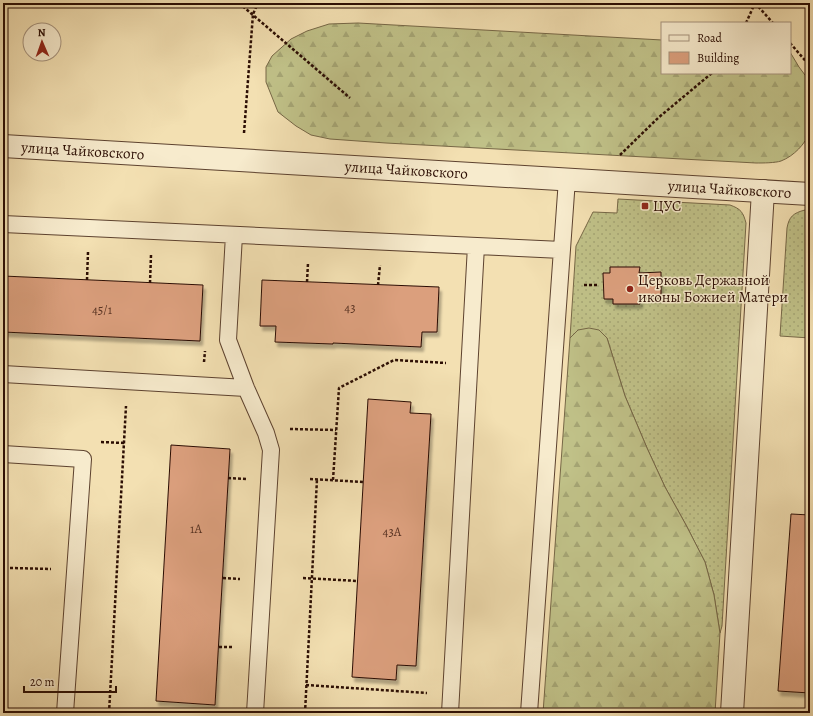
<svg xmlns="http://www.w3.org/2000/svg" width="813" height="716" font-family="Alegreya,serif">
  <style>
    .grass { fill: url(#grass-dots); stroke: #766746 }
    .forest { fill: url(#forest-firs); stroke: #766746 }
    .building { fill: #db9f7d; stroke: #2b0d03; filter: url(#shadow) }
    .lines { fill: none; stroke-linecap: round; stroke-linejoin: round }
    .service-casing { stroke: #5d422f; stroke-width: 18 }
    .minor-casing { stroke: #5d422f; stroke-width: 24 }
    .path { stroke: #2b0d03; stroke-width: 2.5; stroke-dasharray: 3 2; stroke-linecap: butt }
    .service { stroke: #f7ebcd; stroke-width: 16 }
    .minor { stroke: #f7ebcd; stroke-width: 22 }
    .poi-dot { fill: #8f2418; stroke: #f7ebcd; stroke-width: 1.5 }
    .labels { text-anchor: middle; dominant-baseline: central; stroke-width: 3; stroke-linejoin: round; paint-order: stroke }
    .number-label { font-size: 13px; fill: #573222 }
    .street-label { font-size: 15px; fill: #2b0d03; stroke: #f7ebcd }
    .poi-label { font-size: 15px; fill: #2b0d03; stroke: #f7ebcd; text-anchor: start }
  </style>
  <defs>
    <pattern id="grass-dots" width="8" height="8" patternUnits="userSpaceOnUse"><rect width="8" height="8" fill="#c0c188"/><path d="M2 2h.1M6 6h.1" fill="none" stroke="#a5a574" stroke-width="1.8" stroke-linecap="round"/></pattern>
    <pattern id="forest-firs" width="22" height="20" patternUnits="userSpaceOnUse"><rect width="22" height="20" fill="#c0c188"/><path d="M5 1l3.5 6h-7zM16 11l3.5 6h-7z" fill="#a5a574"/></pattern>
    <filter id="shadow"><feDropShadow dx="2.5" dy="4.5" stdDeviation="1" flood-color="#0004"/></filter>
  </defs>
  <rect width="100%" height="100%" fill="#f3e0b2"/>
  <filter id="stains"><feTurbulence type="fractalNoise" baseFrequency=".005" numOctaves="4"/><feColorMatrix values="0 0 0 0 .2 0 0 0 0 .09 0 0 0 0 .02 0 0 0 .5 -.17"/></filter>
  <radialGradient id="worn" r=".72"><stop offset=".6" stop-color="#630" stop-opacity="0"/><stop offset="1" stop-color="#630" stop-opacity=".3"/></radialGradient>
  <path class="grass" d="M618,199L730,205C741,209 743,212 746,223L722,626L720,633L714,595L705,562L686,525L665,487L647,448L625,396L607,338H570L576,246L593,212L617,213Z
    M805,210L810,211V338L780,336L787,228C789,217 793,213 805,210Z"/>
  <path class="forest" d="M358,23L662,40V73H790V52L799,67L808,79L810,83V132C805,144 794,156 781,161C775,163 763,163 756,163L386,143L330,139L311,135L296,126L278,112L266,82V67L272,56L291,39L307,31L329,24Z
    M589,328L599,330L607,338L625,396L647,448L665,487L686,525L705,562L714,595L720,633L715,713H543L570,338L578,330Z"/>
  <path class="building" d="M610,267H640L639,273L661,272V298H640V304H613V299H604L603,273H610Z
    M3,276L203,285L200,341L3,332Z
    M262,280L439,287L437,332H422L421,347L333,343V344L275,342L276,326H260Z
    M368,399L411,402L410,413L431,414L416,666L397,665L396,680L352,677Z
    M171,445L230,449L215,705L156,701Z
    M791,514L810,515V693L778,691Z"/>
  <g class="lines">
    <defs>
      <path id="service" d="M3,224L562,250
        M234,235L228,340L246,388L266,433L271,450L255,713
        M3,374L246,388
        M3,454L83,459L65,713
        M450,713L476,246
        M529,713L567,179"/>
      <g id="minor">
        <path id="s1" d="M3,146L810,194"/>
        <path d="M732,713L763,191"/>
      </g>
    </defs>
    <use href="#service" class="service-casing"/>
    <use href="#minor" class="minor-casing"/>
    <path class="path" d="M239,3L350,98
      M755,3L773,23
      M746,23L755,3
      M790,43L810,66
      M244,133L253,14L258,3
      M620,155L658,118L712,73
      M87,280L88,252
      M307,282L308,263
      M150,283L151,255
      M378,285L380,265
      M584,285H598
      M204,362L205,351
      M290,429L336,430
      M101,442L124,443
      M228,478L246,479
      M310,479L364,482
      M333,480L339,388L394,360L446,363
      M10,568L51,569
      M223,578L240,579
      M303,578L358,581
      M219,647H234
      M306,685L427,693
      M109,713L126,406
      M305,713L317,479"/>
    <use href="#service" class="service"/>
    <use href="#minor" class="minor"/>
  </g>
  <g class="poi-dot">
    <rect x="641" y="202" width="8" height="8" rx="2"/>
    <circle cx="630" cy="289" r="4"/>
  </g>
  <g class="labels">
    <g class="number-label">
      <text x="350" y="307">43</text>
      <text x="102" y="309">45/1</text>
      <text x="196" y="528">1А</text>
      <text x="392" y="531">43А</text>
    </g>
    <g class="street-label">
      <text stroke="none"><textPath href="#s1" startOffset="80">улица Чайковского</textPath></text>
      <text stroke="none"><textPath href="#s1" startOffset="404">улица Чайковского</textPath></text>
      <text stroke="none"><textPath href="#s1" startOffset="728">улица Чайковского</textPath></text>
    </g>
    <g class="poi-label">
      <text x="653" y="206">ЦУС</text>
      <text x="638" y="280">Церковь Державной<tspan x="638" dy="17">иконы Божией Матери</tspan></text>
    </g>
  </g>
  <rect width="813" height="716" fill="none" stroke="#f3e0b2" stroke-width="16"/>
  <rect x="4" y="4" width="805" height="708" fill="none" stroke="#2b0d03" stroke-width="2"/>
  <rect x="8" y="8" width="797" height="700" fill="none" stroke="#2b0d03"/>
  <rect x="661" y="22" width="130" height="52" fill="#f7ebcd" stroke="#a5927c"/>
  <rect x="669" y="35" width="20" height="6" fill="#f7ebcd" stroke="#a5927c"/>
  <text x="697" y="42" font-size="12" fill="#2b0d03">Road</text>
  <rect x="669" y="52" width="20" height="12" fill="#db9f7d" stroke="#a5927c"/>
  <text x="697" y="62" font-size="12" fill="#2b0d03">Building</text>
  <g transform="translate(42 42) rotate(358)"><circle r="19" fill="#f7ebcd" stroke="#a5927c"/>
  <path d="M0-3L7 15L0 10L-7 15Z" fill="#8f2418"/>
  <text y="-6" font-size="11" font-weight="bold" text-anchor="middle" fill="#2b0d03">N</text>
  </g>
  <path d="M24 686v6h92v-6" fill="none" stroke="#2b0d03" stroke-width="2"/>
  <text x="30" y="686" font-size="12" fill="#2b0d03" stroke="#f7ebcd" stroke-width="3" paint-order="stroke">20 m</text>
  <rect width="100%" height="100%" filter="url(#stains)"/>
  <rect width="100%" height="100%" fill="url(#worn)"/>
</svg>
